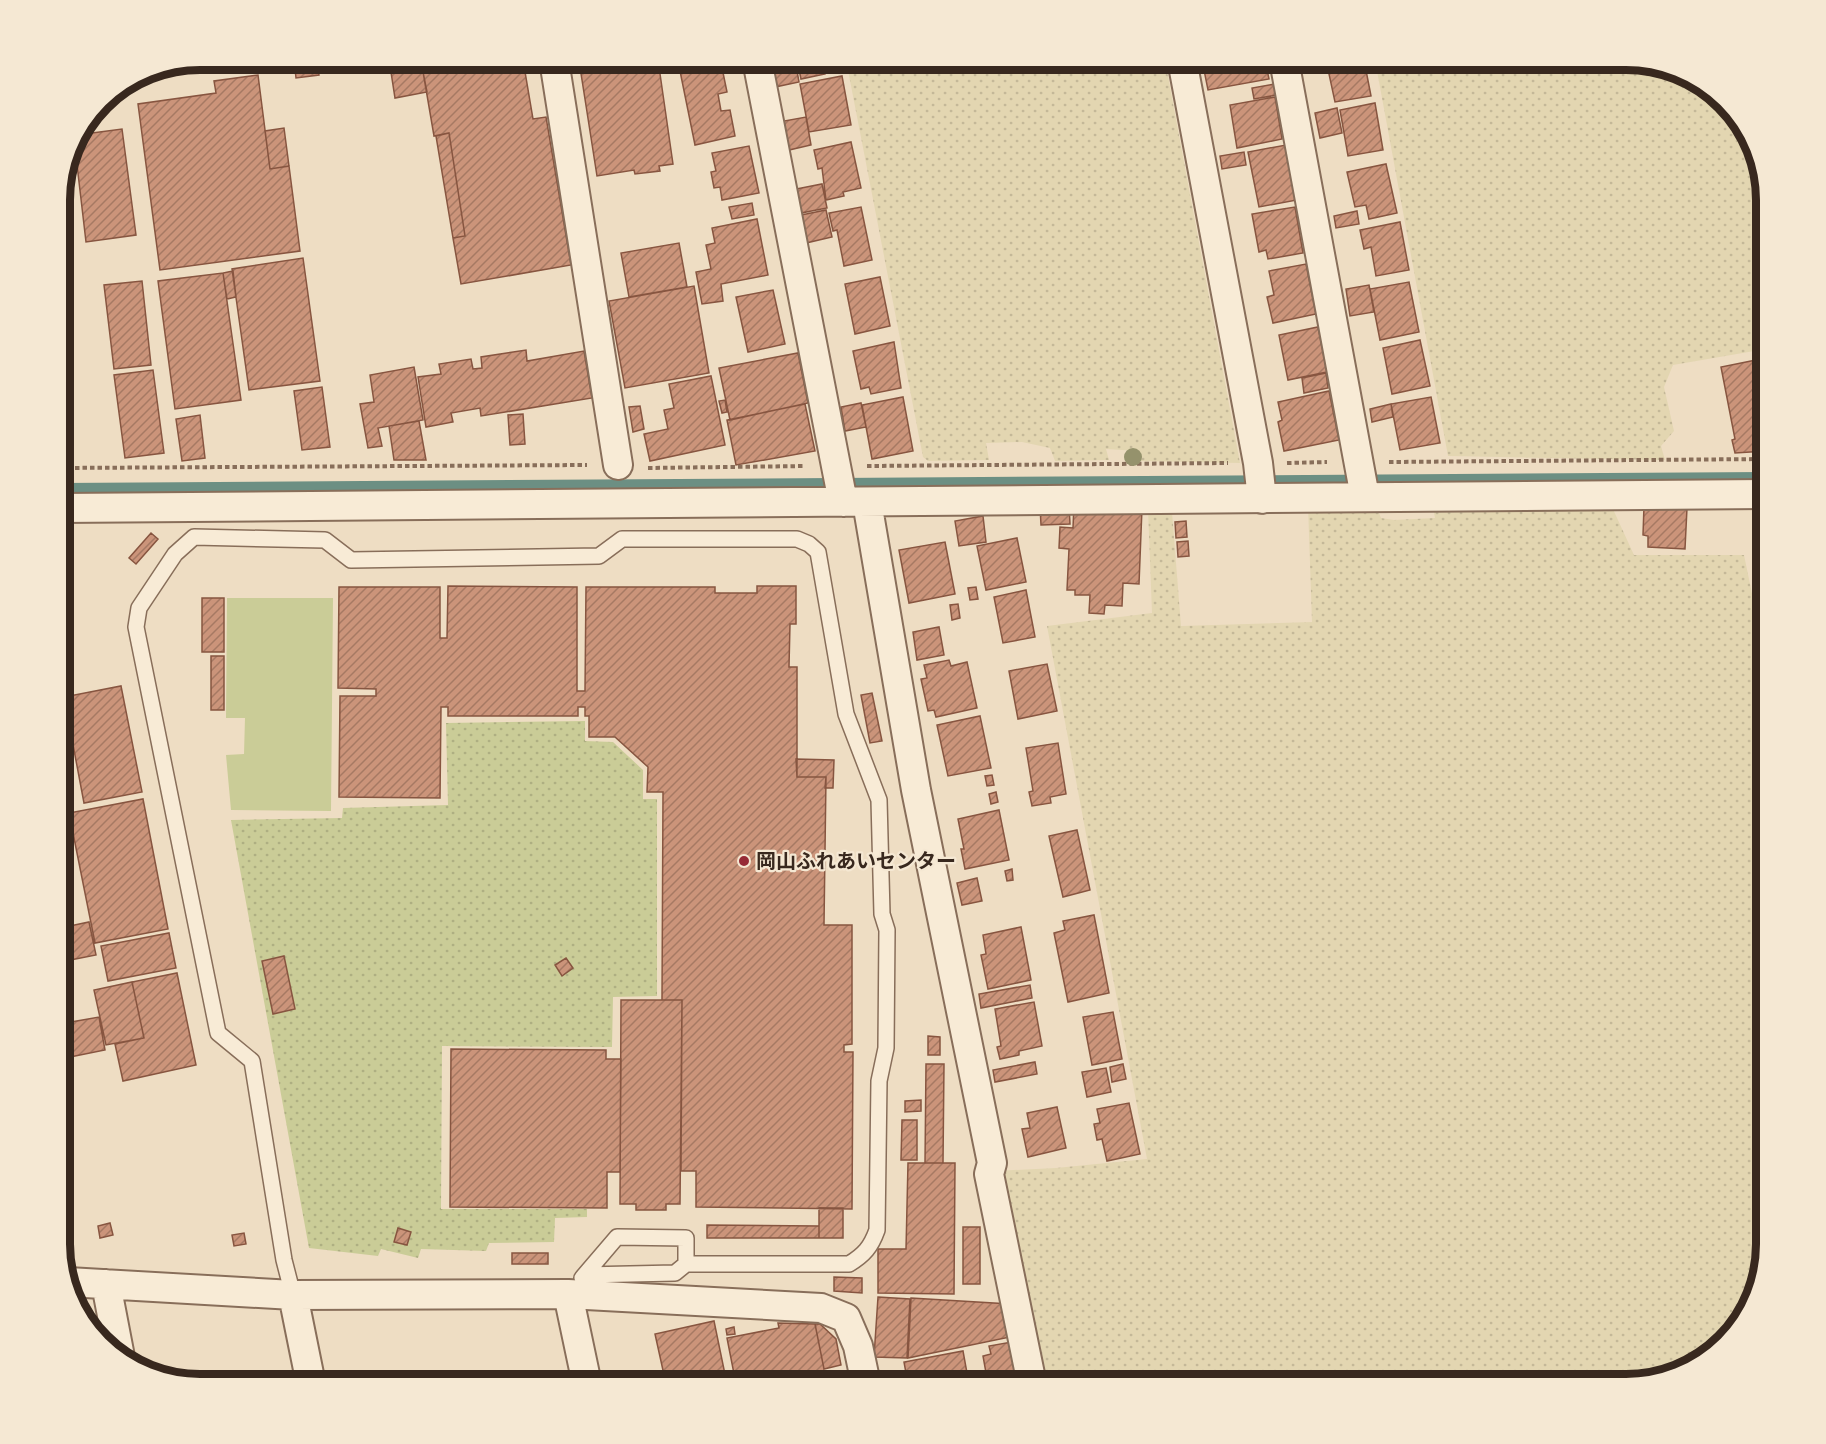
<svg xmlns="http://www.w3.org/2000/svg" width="1826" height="1444" font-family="'Source Serif 4','Noto Sans JP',serif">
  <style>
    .farmland { fill: url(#farmland-dots) }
    .garden { fill: url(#garden-dots) }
    .pitch { fill: #cacc97 }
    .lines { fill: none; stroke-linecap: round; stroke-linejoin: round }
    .stream { stroke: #6c8f83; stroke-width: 10 }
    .building { fill: url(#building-hatch); stroke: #875540; stroke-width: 1.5 }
    .lane-casing { stroke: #886e5a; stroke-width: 18 }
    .street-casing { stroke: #886e5a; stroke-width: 32 }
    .path { stroke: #886e5a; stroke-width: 4; stroke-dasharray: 4.5 3; stroke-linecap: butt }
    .lane { stroke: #f8ebd6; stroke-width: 15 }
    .street { stroke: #f8ebd6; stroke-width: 28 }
    .tree { fill: #95926c }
    .poi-dot { fill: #962b36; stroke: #f5e8d3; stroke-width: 2 }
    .labels { text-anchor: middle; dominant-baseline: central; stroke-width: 4.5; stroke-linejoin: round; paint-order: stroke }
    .poi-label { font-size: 20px; font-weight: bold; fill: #38281e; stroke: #f5e8d3; text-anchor: start }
    .rim { fill: none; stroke: #38281e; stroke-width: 8 }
  </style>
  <defs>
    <pattern id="farmland-dots" width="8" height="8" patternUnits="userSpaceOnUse" patternTransform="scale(1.5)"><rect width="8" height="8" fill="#e3d6b1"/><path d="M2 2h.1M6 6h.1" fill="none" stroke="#c4b898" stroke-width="1.8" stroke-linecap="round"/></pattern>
    <pattern id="garden-dots" width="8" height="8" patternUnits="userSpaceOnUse" patternTransform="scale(1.5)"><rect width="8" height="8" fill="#cacc97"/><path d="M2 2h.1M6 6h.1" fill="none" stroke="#aeaf82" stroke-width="1.8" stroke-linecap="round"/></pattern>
    <pattern id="building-hatch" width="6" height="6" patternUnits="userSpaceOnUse" patternTransform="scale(1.5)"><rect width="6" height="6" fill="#cb947a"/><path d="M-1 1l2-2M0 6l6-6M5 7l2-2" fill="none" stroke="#a67963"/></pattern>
  </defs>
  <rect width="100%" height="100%" fill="#eeddc3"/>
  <path class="farmland" d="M846,60H1165L1240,463L1141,461L1138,451L1106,449L1109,460L1055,461L1050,448L1022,442L986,443L989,460L928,461L923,457Z
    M1375,60H1626L1671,68L1718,95L1752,139L1766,201V349L1673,365L1664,387L1674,431L1661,446L1665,460L1448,456Z
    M63,182L72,246L60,249V191Z
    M1308,505L1377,508L1381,518L1394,520L1435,518L1433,507H1612L1634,555H1744L1766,661V1244L1755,1297L1731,1336L1687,1370L1625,1384H1039L995,1171L1056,1168L1147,1159L1047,626L1152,613L1148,509L1172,512L1181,626L1312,622Z"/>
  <path class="garden" d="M585,721V741L613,742L643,770V799H657V996L613,997L612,1047L442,1046L441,1209H587V1217L555,1218L554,1242L489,1243L486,1251L421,1249L418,1258L381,1249L378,1256L309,1248L231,820L342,818L343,808L448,805L446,723Z"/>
  <path class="pitch" d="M227,598H333L331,811L231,810L226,755L244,754L245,718H226Z"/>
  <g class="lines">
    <path class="stream" d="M60,488L1766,477"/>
  </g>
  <path class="building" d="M294,60H317L319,75L296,78Z
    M421,60H523L533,119L546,117L571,265L461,284L453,238L465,236L449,133L434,136Z
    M620,60H658L673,164L659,166L660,171L635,174L634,170L597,176L580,67Z
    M770,60H795L799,82L775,87Z
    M797,60H836L838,67L824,69L825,74L801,79Z
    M1217,60H1265L1269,79L1208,90L1204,70L1218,68Z
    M1302,60H1325L1326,63L1304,67Z
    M1326,60H1364L1371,96L1335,102Z
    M721,63L727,92L718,94L721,111L730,110L735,136L695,145L680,71Z
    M422,67L427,92L395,98L391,72Z
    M258,75L270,169L289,166L300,251L160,270L138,104L216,93L214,81Z
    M842,76L851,125L809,132L800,84Z
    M1275,84L1277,95L1254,99L1252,88Z
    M1275,97L1282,139L1237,148L1230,105Z
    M1375,103L1383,150L1348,156L1340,110Z
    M1337,108L1342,133L1320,138L1315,113Z
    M806,117L811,145L789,150L784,121Z
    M284,128L289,166L270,169L265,131Z
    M122,129L136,235L86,242L74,139L77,135Z
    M449,133L465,236L453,238L436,136Z
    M851,142L861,188L843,192L844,196L826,200L822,168L818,169L814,150Z
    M1286,145L1297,200L1259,207L1248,152Z
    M749,146L759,193L722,200L720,187L714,188L711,172L716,171L712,153Z
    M1244,152L1246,165L1222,169L1220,156Z
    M1386,164L1397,213L1369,219L1366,205L1355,207L1347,172Z
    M822,184L827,208L801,213L796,189Z
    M752,203L754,215L732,219L729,207Z
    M861,207L872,260L844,266L837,230L833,231L829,213Z
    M1295,207L1303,253L1268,259L1266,250L1259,252L1252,214Z
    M826,210L832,237L806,243L801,215Z
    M1357,211L1359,224L1336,228L1334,216Z
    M757,219L768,275L721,284L723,301L702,304L696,272L711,269L706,245L715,243L712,228Z
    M1400,222L1409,270L1376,276L1371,247L1364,249L1360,230Z
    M679,243L687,287L629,297L621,253Z
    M303,258L320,381L249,390L232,269Z
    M1306,264L1316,314L1273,323L1267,297L1274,295L1269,271Z
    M233,271L236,297L227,299L223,273Z
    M223,273L241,400L175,409L158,281Z
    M880,277L890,326L855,334L845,284Z
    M142,281L151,365L114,369L104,285Z
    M1409,282L1419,332L1380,340L1370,289Z
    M1369,285L1374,312L1350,316L1346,289Z
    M694,286L709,373L625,388L609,301Z
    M773,290L785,344L748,352L736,297Z
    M1318,327L1327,372L1288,380L1279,335Z
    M1420,340L1430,386L1392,394L1383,348Z
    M894,342L901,388L871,394L869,387L861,389L853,351Z
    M526,350L527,361L584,351L592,398L481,416L480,408L451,413L453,422L426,427L418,377L441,374L439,364L471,359L473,369L482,368L481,357Z
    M798,353L808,403L730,420L719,368Z
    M1766,358V451L1735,453L1732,440L1735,439L1721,367Z
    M414,367L423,420L378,428L382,446L368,448L360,404L374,402L370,375Z
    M153,370L164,453L125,458L114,375Z
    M1326,373L1328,388L1304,393L1302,378Z
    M711,376L725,445L650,461L644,434L668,429L664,410L674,408L669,384Z
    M322,387L330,447L302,450L294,391Z
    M1329,391L1339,440L1284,451L1278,422L1282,420L1278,402Z
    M903,397L913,451L872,459L862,405Z
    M1431,397L1440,443L1400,450L1391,404Z
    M725,400L727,412L722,413L719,401Z
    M861,403L866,427L845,431L841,407Z
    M805,404L815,451L736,465L727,420Z
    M1391,404L1393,417L1372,422L1370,409Z
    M640,406L644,429L633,432L629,407Z
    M523,414L525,444L510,445L508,415Z
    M200,415L205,458L182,461L176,419Z
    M419,421L426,460H394L389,426Z
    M1074,504L1142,508L1139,584L1123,583L1122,606L1105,605L1104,614L1089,613L1090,595H1075V590H1067L1069,549L1059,548L1060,527L1073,528Z
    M1069,505L1070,524L1041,525L1040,506Z
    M1644,506L1687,508L1685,549L1648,547V536L1643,535Z
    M983,516L986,542L959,546L955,521Z
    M1186,521L1187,537L1176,538L1175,522Z
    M1766,524V563L1760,525Z
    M151,533L158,539L136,564L129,558Z
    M1017,538L1026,582L986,590L977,546Z
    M1188,541L1189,556L1178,557L1177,542Z
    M945,542L955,594L909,603L899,550Z
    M448,586L577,587V691H585L586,587H715V593H757V586H796V624H790L789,667H797V777H826L824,925H852V1044L844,1045V1052H853L852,1209L696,1207V1171H681L682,1000H662L663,792H647L648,767L615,737H589V716H585V707H578V716H448V707H441L440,798L339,797L340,696H376V689L338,688L339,587H440V638H447Z
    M976,587L978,599L970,600L968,588Z
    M1026,590L1035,637L1003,643L994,597Z
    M202,598H224V652H202Z
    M958,604L960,618L952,620L950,605Z
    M939,627L944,655L917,660L913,632Z
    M211,656H224V710H211Z
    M949,660L951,666L967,662L977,708L936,717L934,710L928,711L921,679L927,678L924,665Z
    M1047,664L1057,711L1018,719L1009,671Z
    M121,686L142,792L84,803L64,697Z
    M872,693L882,741L870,743L861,695Z
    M980,716L991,768L948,776L937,725Z
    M1058,743L1066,794L1050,797L1051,803L1032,806L1029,792L1033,791L1026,748Z
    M796,759L834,760L833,788H825L826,777H797Z
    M992,775L994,785L987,786L985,776Z
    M996,792L998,802L991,804L989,794Z
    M143,799L168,929L95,943L69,813Z
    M999,810L1009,860L965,869L961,849H964L958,819Z
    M1077,830L1090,890L1063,897L1049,836Z
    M1012,869L1013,880L1007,881L1005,871Z
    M977,878L982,901L962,905L957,883Z
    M1094,915L1109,993L1068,1002L1054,933L1065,930L1063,921Z
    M89,922L96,955L60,962V928Z
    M1021,927L1031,980L988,989L981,955L986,954L983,935Z
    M169,933L176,968L108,981L101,946Z
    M284,956L295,1009L273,1014L262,961Z
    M566,958L573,968L562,976L555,965Z
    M177,973L196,1065L123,1081L115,1044L144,1038L132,982Z
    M132,982L144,1038L106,1045L94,990Z
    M1030,985L1032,998L981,1008L979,994Z
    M621,1000H682L680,1204H666V1210H636V1204H620Z
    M1034,1002L1042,1046L1019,1051V1055L1000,1059L997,1047L1001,1046L995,1009Z
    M1113,1012L1122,1059L1092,1065L1083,1017Z
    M99,1017L105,1050L60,1059V1024Z
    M928,1036L940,1037V1055H928Z
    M451,1049L606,1050V1059H621L620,1172H607V1208L450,1207Z
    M1035,1062L1037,1074L995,1082L993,1070Z
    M926,1064H944L943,1163H925Z
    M1123,1064L1126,1079L1112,1082L1110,1067Z
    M1106,1068L1111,1092L1087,1097L1082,1072Z
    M921,1100V1111L905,1112V1101Z
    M1129,1103L1140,1154L1107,1161L1102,1139L1097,1140L1094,1124L1100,1123L1097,1109Z
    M1057,1107L1066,1148L1028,1157L1022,1129L1030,1128L1027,1113Z
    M902,1120H917V1160H901Z
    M908,1163H955L954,1294L878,1293V1249H906Z
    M819,1208H843V1238H819Z
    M110,1223L113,1235L100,1238L98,1226Z
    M707,1225L819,1226V1238H707Z
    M963,1227H980V1284H963Z
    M398,1228L411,1232L407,1245L394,1242Z
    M244,1233L246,1244L234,1246L232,1235Z
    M512,1253H548V1264H512Z
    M834,1277L862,1278V1293L834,1291Z
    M878,1297L910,1299L907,1358L874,1357Z
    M911,1298L1010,1304L1015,1336L908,1358Z
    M714,1321L727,1384H666L655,1334Z
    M778,1323L815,1324L827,1384H736L727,1338L779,1328Z
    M815,1324H820L836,1339L841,1365L824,1369Z
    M734,1327L735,1334L727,1335L726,1329Z
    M1017,1341L1025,1384H988L983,1356L991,1354L989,1346Z
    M963,1351L969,1384H908L904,1362Z"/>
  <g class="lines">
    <defs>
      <path id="lane" d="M582,1278L617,1237L686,1238V1264
        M293,1295L284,1260L252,1061L218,1033L136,627L139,608L175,554L194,537L325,540L351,560L599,556L622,539H797L809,544L818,552L846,714L879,800L882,914L887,930L886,1048L879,1081L877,1230C871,1247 864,1255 849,1264H686L675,1273L585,1275"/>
      <path id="street" d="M554,60L618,465
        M757,60L843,502
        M1182,60L1258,463L1262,499
        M1284,60L1365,497
        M867,502L916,790L992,1163L989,1174L1032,1384
        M60,508L1766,494
        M68,1282L293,1295L568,1294L821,1308L846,1318L858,1346L866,1384
        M106,1284L120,1357
        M568,1294L587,1384
        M293,1295L311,1384"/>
    </defs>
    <use href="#lane" class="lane-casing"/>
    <use href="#street" class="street-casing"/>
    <path class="path" d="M1389,462L1766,459
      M1287,463L1327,462
      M867,466L1228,463
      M60,468L587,465
      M648,468L805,466"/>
    <use href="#lane" class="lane"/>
    <use href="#street" class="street"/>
  </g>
  <circle class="tree" cx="1133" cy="457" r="9"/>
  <circle class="poi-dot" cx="744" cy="861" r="6"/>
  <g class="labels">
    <g class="poi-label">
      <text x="756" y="861">岡山ふれあいセンター</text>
    </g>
  </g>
  <path d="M0 0H1826V1444H0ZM200 70H1626A130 130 0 0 1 1756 200V1244A130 130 0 0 1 1626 1374H200A130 130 0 0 1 70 1244V200A130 130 0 0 1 200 70Z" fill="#f5e8d3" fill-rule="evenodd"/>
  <path class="rim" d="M200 70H1626A130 130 0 0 1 1756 200V1244A130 130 0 0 1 1626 1374H200A130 130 0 0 1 70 1244V200A130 130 0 0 1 200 70Z"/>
</svg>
